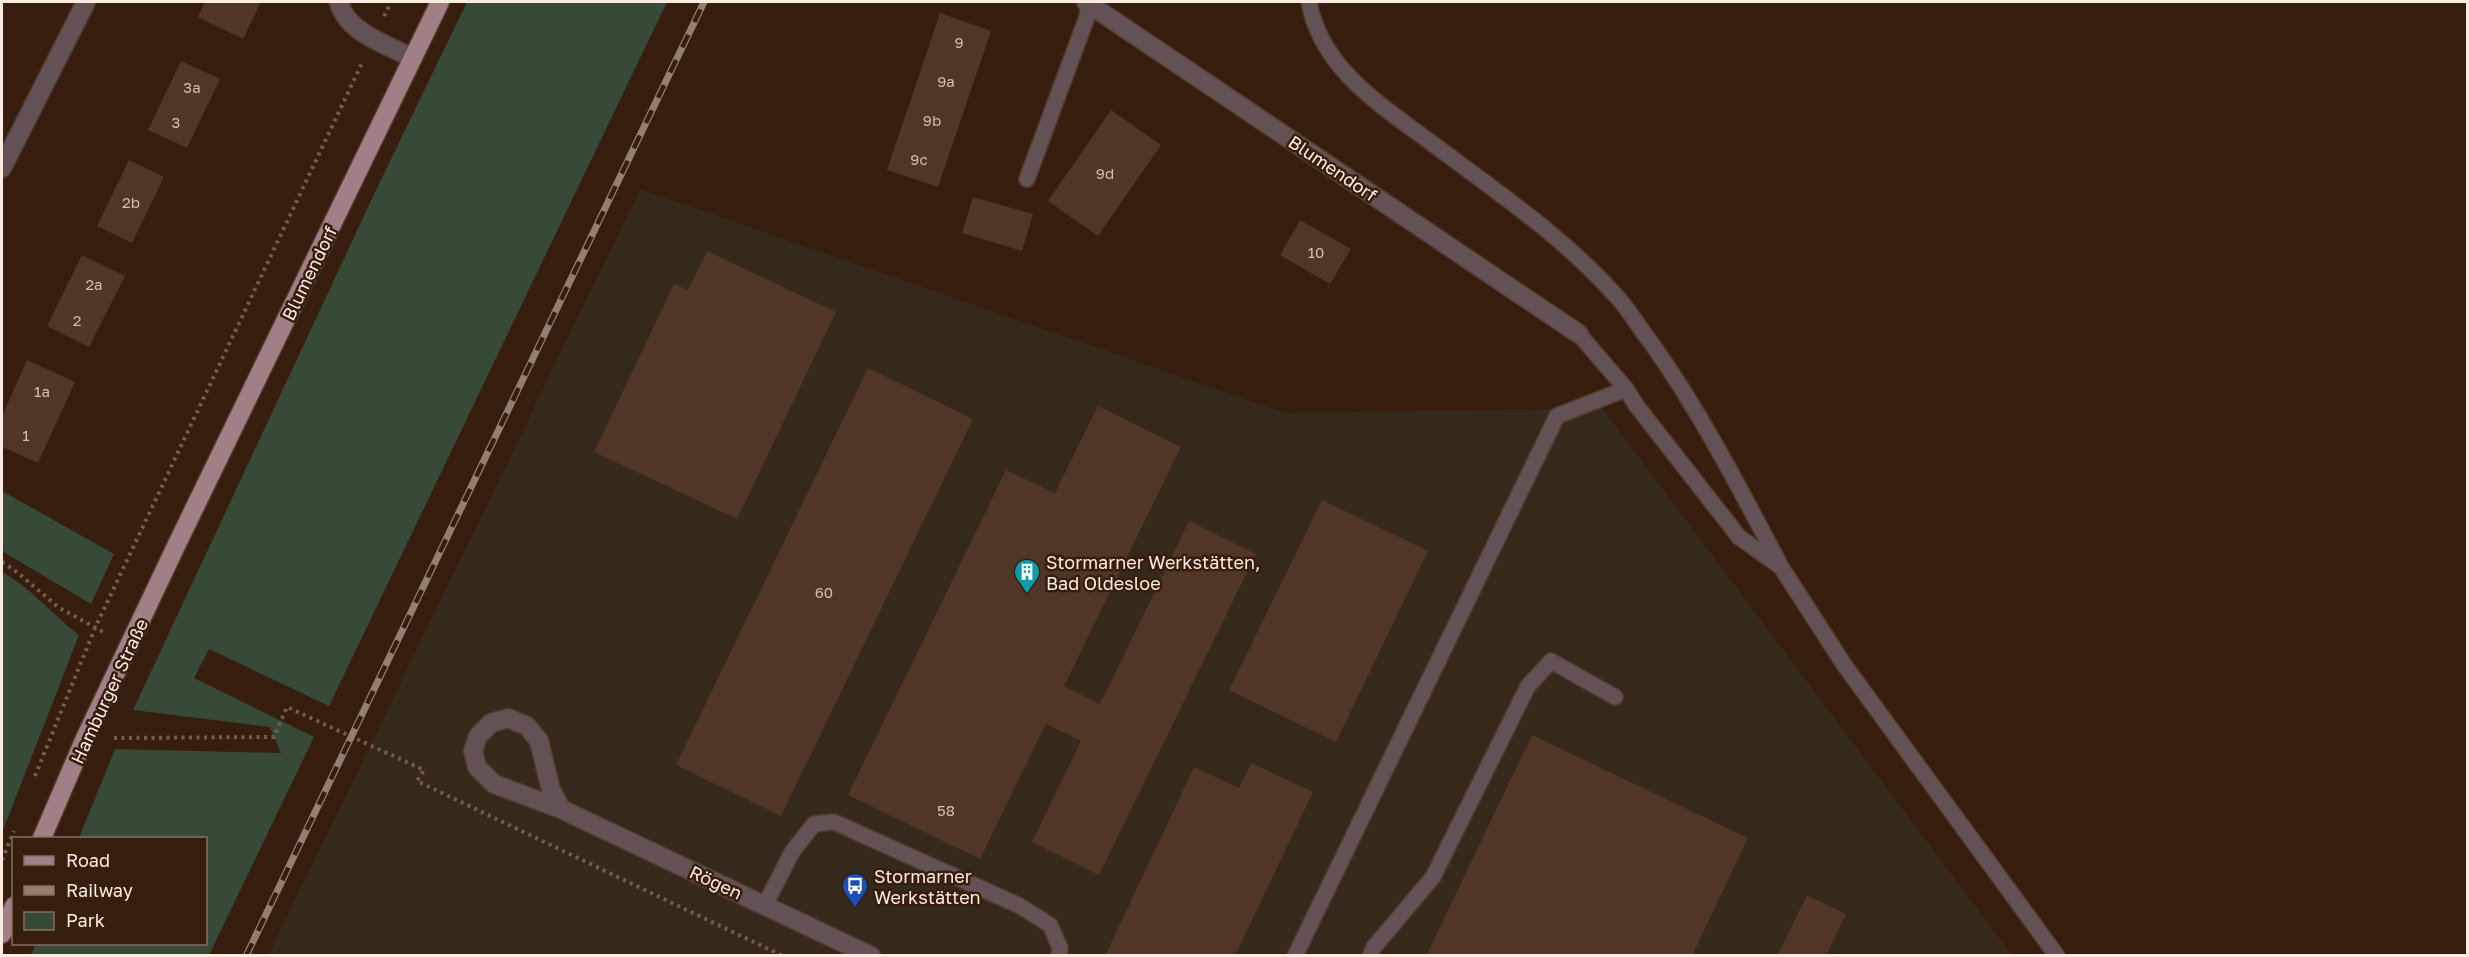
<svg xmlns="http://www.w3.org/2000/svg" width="2469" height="957" font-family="'Golos Text',sans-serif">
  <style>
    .industrial { fill: #34291a }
    .green { fill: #374a37 }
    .building { fill: #513526 }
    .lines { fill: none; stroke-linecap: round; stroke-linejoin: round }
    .service-casing { stroke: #523a2c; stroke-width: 18 }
    .minor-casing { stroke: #523a2c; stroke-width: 21 }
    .primary-casing { stroke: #523a2c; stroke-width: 21 }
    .path { stroke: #745d50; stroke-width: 4; stroke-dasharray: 3 4.5; stroke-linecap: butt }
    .service { stroke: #625255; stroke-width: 15 }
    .minor { stroke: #625255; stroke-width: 18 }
    .primary { stroke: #a08086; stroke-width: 18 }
    .rail-casing { stroke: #937e71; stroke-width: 7 }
    .rail { stroke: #361d0e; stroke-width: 4.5; stroke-dasharray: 14; stroke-linecap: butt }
    .labels { text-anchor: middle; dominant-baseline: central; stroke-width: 5; stroke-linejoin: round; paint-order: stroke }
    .number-label { font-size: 15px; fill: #d2beb2 }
    .street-label { font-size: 18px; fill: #fdebe1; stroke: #361d0e }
    .poi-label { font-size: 18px; fill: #fdebe1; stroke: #361d0e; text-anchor: start }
  </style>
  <rect width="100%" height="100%" fill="#361d0e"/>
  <path class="industrial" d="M640,189L1286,413L1602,408L2012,955L268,956Z"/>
  <path class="green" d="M467,2H667L329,706L209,649L194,678L314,737L209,955H31L36,944H206V838H79L115,749L281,753L270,727L133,710L377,188Z
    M2,491L114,554L91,604L2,551Z
    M2,572C30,587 53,615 79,635L2,833Z"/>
  <path class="building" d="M205,2H261L243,39L198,17Z
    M940,13L991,31L938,187L887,170Z
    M181,61L220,79L187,148L148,130Z
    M1111,110L1161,145L1098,236L1048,201Z
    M129,160L164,177L132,243L97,226Z
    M973,197L1033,214L1022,251L962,233Z
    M1300,220L1351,249L1330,284L1280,255Z
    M707,251L836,312L737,519L594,452L674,284L688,290Z
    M82,255L125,276L89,347L47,326Z
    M27,360L75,382L38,463L2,447V416Z
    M868,368L973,419L781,816L676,765Z
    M1098,406L1181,447L1064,686L1100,704L1189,521L1256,554L1099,875L1032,842L1081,741L1046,724L980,859L848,795L1006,470L1055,493Z
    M1322,500L1428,551L1336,742L1229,690Z
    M1532,735L1748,838L1692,956H1426Z
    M1251,763L1313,792L1235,956H1105L1194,767L1239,788Z
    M1807,895L1846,914L1826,956H1777Z"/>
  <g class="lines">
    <defs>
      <path id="service" d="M1309,2C1321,69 1382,106 1433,144C1497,192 1564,237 1617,297C1630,311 1640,329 1652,344C1701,413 1740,489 1779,563
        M1027,179L1087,17L1089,3
        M1579,334L1626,389L1636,405L1739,537L1781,567L1845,666L2057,956
        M765,905L792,852L814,824L834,822L1020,906L1050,925L1060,948L1059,956
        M1295,956L1557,416L1626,389
        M1370,956L1374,947L1433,877L1528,686L1551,661L1615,697"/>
      <path id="minor" d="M339,2C346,32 387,45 413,58
        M1086,2L1579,334
        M2,168L86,2
        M561,809L551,790L539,741L527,726L508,718L491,723L478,736L473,751L477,767L494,784L561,809L871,956"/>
      <path id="primary" d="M42,838L85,738L177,544L440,2
        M2,934L14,906"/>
    </defs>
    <use href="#service" class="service-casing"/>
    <use href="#minor" class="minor-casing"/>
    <use href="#primary" class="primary-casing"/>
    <path class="path" d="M384,16L391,2
      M2,562L17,572L58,607L105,633
      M114,738L274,737L287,707L424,770L417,781L783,956
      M35,776L95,628L362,63
      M2,860L14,831"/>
    <use href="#service" class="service"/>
    <use href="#minor" class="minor"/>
    <use href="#primary" class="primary"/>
    <defs>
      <path id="rail" d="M246,956L704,2"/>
    </defs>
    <use href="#rail" class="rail-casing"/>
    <use href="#rail" class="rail"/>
  </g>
  <defs>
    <symbol id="building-pin" viewBox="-11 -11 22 30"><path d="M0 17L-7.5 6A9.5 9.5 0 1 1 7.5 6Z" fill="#0f9aa8" stroke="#361d0e"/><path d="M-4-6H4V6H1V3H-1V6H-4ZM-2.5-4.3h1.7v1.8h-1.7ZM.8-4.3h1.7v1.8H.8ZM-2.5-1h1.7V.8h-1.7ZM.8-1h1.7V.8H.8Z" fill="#fff"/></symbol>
    <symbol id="bus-pin" viewBox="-11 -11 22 30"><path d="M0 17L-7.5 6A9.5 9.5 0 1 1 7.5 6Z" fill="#1a4fb4" stroke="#361d0e"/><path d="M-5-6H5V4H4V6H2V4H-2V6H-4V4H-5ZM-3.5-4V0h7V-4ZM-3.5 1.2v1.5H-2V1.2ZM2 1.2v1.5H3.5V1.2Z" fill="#fff"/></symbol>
  </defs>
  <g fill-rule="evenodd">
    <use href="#building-pin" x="1012" y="557" width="30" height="40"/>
    <use href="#bus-pin" x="840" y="871" width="30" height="40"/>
  </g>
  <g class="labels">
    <g class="number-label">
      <text x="959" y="42">9</text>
      <text x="946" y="81">9a</text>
      <text x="192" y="87">3a</text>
      <text x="932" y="120">9b</text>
      <text x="176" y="122">3</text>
      <text x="919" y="159">9c</text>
      <text x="1105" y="173">9d</text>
      <text x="131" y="202">2b</text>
      <text x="1316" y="252">10</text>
      <text x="94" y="284">2a</text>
      <text x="77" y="320">2</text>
      <text x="42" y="391">1a</text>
      <text x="26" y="435">1</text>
      <text x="824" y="592">60</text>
      <text x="946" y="810">58</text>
    </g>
    <g class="street-label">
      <text transform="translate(1333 168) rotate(34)">Blumendorf</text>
      <text transform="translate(309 273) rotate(-64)">Blumendorf</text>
      <text transform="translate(109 691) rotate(-65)">Hamburger Straße</text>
      <text transform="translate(716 882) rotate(25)">Rögen</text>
    </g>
    <g class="poi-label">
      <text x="1046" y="562">Stormarner Werkstätten,<tspan x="1046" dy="21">Bad Oldesloe</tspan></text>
      <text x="874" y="876">Stormarner<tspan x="874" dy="21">Werkstätten</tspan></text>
    </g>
  </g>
  <rect width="2469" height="957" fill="none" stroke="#fdebe1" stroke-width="6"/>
  <rect x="12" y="837" width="195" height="108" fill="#361d0e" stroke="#866f62" stroke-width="1.5"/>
  <rect x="24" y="856" width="30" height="9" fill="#a08086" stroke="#866f62" stroke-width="1.5"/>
  <text x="66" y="867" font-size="18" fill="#fdebe1">Road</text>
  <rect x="24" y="886" width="30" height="9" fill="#937e71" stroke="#866f62" stroke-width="1.5"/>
  <text x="66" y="897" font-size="18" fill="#fdebe1">Railway</text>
  <rect x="24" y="912" width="30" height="18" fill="#374a37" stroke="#866f62" stroke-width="1.5"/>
  <text x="66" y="927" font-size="18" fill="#fdebe1">Park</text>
</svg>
